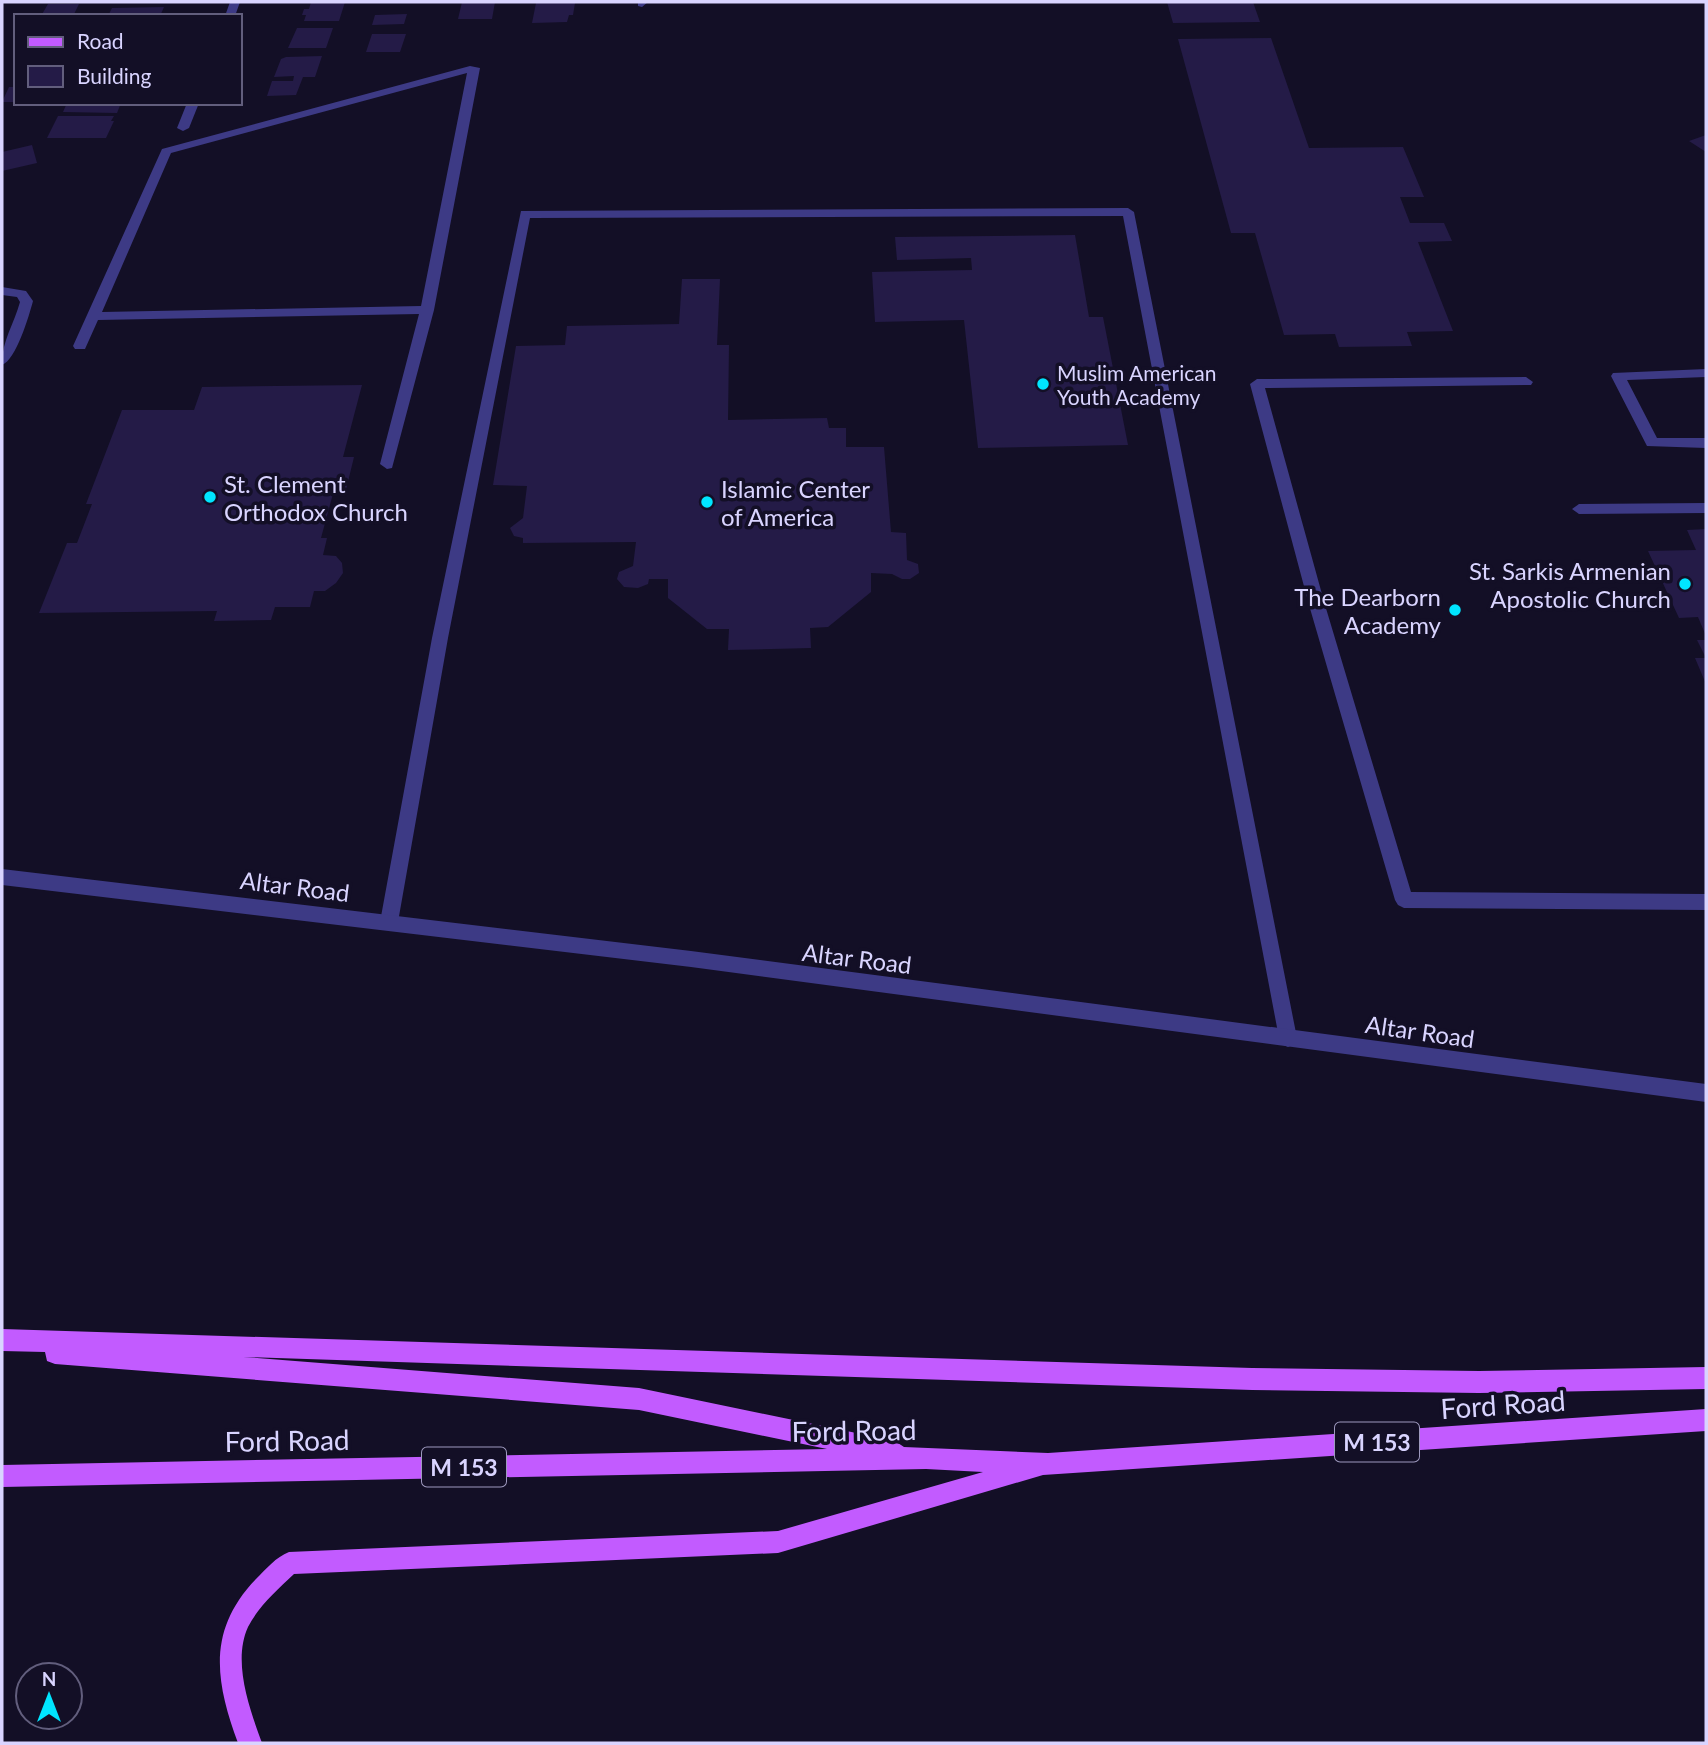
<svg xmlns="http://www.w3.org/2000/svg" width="1708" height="1745" font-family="Lato,sans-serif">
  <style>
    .building { fill: #241b47 }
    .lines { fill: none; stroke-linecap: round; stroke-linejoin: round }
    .service { fill: #3d3a85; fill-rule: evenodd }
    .minor { fill: #3d3a85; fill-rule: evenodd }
    .primary { fill: #c25bff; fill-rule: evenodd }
    .poi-dot { fill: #00e5ff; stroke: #130f26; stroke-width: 2.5 }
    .labels { text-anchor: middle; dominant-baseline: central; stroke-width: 7; stroke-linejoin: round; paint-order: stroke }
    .far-poi-label { font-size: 21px; fill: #d9d4ff; stroke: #130f26; text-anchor: start }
    .shield { fill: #130f26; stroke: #9e99be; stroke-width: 2 }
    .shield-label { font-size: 23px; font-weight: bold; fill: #d9d4ff }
    .poi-label { font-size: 24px; fill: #d9d4ff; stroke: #130f26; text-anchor: start }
    .street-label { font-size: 24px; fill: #d9d4ff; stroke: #130f26 }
    .near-street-label { font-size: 28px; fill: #d9d4ff; stroke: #130f26 }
  </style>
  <rect width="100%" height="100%" fill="#130f26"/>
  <path class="building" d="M311,2H345L339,21H304L306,15H302L304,9H309Z
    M462,2H495L492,19H458Z
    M1167,2H1253L1260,22L1173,23Z
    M536,3H575L573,15H569L567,22L532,23Z
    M48,4H79L73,16H41Z
    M164,7L160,16H108L112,8Z
    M407,14L404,24L372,25L375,15Z
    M297,28H333L326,48H288Z
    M372,34H406L400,52H366Z
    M1271,38L1309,148L1403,147L1424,197H1400L1410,223H1444L1452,241L1418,242L1453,331L1407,332L1412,346L1339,347L1335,334L1284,335L1255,233H1231L1178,39Z
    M322,56L315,77H303L296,95L267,96L272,81H293L294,76L274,77L281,59L286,57Z
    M9,87H16V102H2Z
    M67,103H121L117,113L63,112Z
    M58,116H114L111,121H114L106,138H47Z
    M1706,135V152L1689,141Z
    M32,145L37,163L2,171V152Z
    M1075,235L1089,317H1103L1128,445L978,448L964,320L875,322L872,272L972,270L971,258L897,260L895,237Z
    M682,279H720L717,345H729L728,420L827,418L829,428H846V447H884L891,532L906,533L907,560L918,564L919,573L910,579H902L892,574L871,573V592L828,627L810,628L811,648L728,650L729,629H707L668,598V579H649L648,584L638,588L624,587L617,579L619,572L633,566L636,542L523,543V538L514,536L510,528L523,518L527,486L493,485L516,346L565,345L567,326L679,324Z
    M362,385L343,457H354L346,490H334L321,538H327L323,555L336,556L342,563L343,573L336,583L325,591H314L310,607H275L271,620L214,621L217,611L39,613L67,543H77L92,504H86L122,410H194L202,387Z
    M1706,529V636L1698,617L1679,618L1648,551L1696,550L1687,530Z
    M1697,640H1706V684L1695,658H1706Z"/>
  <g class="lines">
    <path class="service" d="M470,66L480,68L434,310L392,468L387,469L380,464L419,314L98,320L85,349H75L73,346L162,149ZM467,73L421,306L102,312L171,153Z
      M1128,208L1134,212L1297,1038L1295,1044L1288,1047L1281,1044L1279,1038L1123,216L530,218L448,638L398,922L395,928L389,930L383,928L380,922L432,638L521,211Z
      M2,287L26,291L33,301C29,316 16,360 2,365C1,343 14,324 20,302L17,297L2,295Z
      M1706,369V377L1627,380L1657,438H1706V448L1647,446L1611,376L1613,373Z
      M1526,377L1533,382L1531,385L1265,388L1325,605L1411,892L1706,894V910L1404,908L1398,905L1395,900L1309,605L1250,384L1257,379Z
      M1706,503V513L1579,514L1572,509L1579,504Z"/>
    <path class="minor" d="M230,2H240L235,16H225Z
      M638,2H648L642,7L638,6Z
      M187,103H199L189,128L183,131L177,128Z
      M2,869L691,951L1706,1084V1102L691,967L2,885Z"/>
    <path class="primary" d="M2,1329L1252,1368L1479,1371L1706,1367V1389L1479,1393L1252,1390L243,1357L639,1388L895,1441L904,1447L1048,1453L1706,1409V1431L1043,1475L778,1553L294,1574C277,1590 258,1607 248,1627C232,1662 250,1710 262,1743H238C215,1681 207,1630 256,1579C266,1569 276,1557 289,1552L778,1531L983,1472L926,1469L2,1487V1465L827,1449L639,1410L55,1364L47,1361L45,1352L2,1351Z"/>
  </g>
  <g class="poi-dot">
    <circle cx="1043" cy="384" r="7"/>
    <circle cx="210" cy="497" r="7"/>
    <circle cx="707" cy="502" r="7"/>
    <circle cx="1685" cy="584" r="7"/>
    <circle cx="1455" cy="610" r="7"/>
  </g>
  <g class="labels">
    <g class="far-poi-label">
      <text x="1057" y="372">Muslim American<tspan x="1057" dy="24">Youth Academy</tspan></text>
    </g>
    <g class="shield">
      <rect x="1335" y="1422.5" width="84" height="39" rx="5"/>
      <rect x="422" y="1447.5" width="84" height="39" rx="5"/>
    </g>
    <g class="shield-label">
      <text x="1377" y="1442">M 153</text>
      <text x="464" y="1467">M 153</text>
    </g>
    <g class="poi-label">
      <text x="224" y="483">St. Clement<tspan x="224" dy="28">Orthodox Church</tspan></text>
      <text x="721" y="488">Islamic Center<tspan x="721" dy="28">of America</tspan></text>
      <text x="1671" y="570" text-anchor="end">St. Sarkis Armenian<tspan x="1671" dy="28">Apostolic Church</tspan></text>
      <text x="1441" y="596" text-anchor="end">The Dearborn<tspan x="1441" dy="28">Academy</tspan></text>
    </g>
    <g class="street-label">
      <text transform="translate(295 886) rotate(7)">Altar Road</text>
      <text transform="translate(857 958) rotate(7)">Altar Road</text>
      <text transform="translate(1420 1031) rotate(8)">Altar Road</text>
    </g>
    <g class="near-street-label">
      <text transform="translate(1503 1404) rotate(-4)">Ford Road</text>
      <text transform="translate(854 1430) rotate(-1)">Ford Road</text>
      <text transform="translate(287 1440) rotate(-1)">Ford Road</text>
    </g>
  </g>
  <rect width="1708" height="1745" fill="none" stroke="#d9d4ff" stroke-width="7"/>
  <rect x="14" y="14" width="228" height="91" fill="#130f26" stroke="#625e7d" stroke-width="2"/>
  <rect x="28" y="37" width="35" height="10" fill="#c25bff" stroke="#625e7d" stroke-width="2"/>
  <text x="77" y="49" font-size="21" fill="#d9d4ff">Road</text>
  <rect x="28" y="66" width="35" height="21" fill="#241b47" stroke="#625e7d" stroke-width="2"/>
  <text x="77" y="84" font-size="21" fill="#d9d4ff">Building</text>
  <g transform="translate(49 1696)"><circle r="33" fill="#130f26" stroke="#625e7d" stroke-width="2"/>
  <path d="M0-5L12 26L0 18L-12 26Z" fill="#00e5ff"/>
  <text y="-10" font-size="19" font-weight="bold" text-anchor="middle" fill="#d9d4ff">N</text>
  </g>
</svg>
